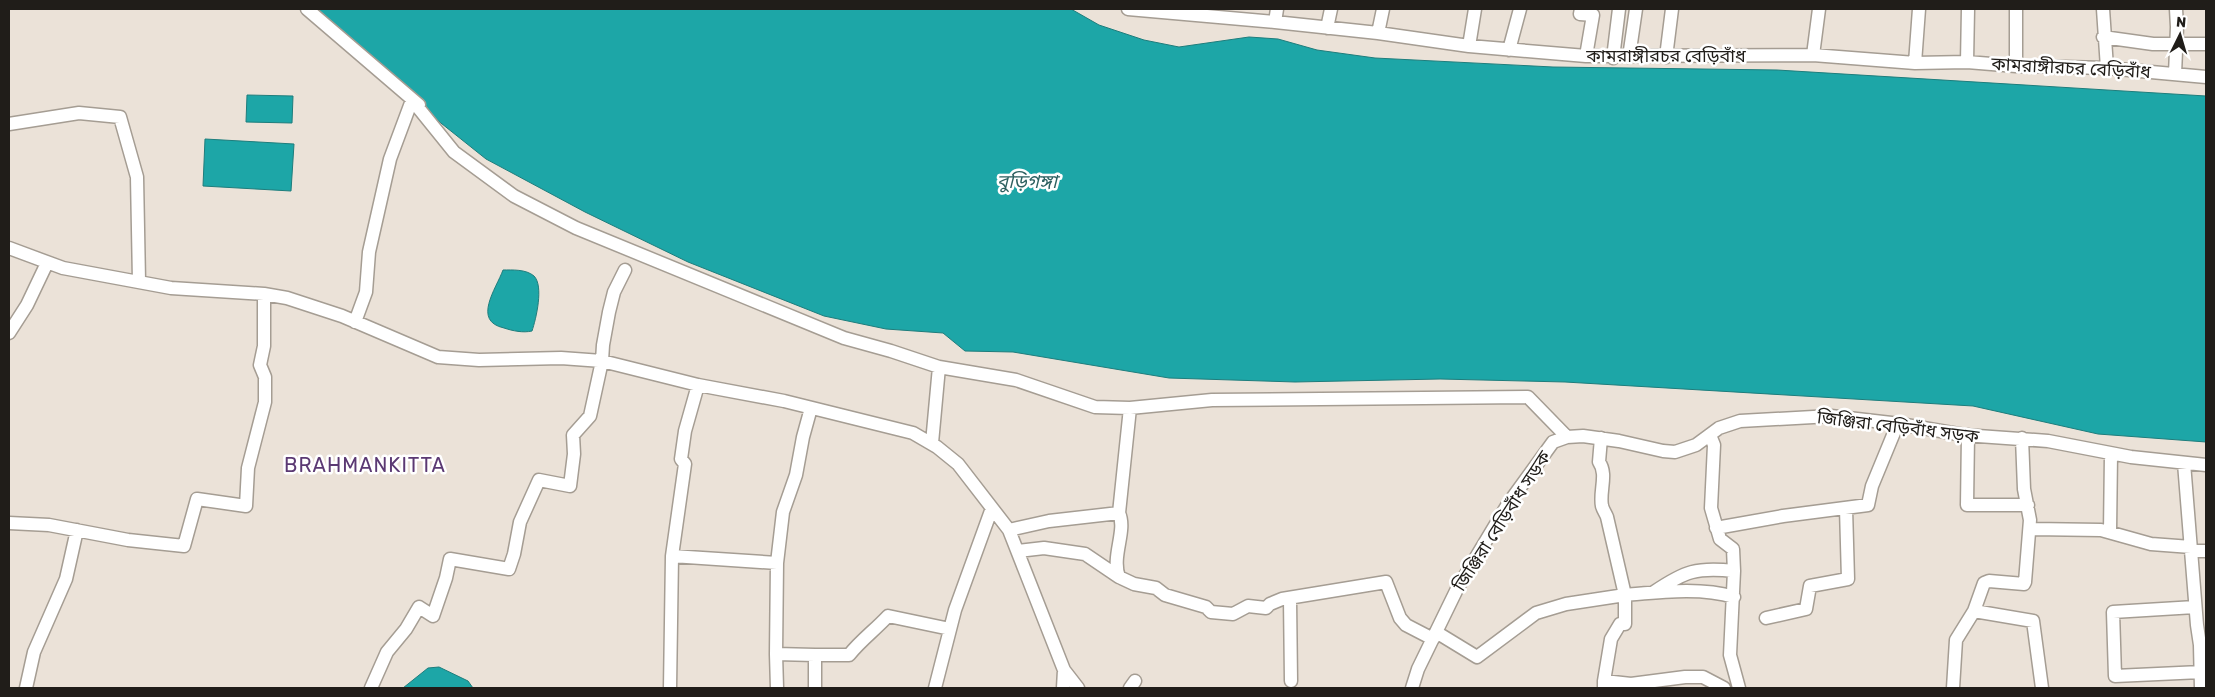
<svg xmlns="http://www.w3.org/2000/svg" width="2215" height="697" font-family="Rubik,'Noto Sans Bengali',sans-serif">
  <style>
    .water { fill: #1da6a7; stroke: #1e7d7c }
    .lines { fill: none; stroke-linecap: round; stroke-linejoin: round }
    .minor-casing { stroke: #a59d93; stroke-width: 15 }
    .minor { stroke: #fff; stroke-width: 12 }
    .labels { text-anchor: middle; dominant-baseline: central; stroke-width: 5; stroke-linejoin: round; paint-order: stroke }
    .street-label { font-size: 18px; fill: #201d19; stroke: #fff }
    .water-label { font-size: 19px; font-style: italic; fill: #2d6060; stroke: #fff }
    .quarter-label { font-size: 20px; letter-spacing: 1px; fill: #5b3973; stroke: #fff }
  </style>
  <rect width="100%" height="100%" fill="#ebe2d8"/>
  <path class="water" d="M311,9H1071L1099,25L1144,40L1179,47L1249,37L1278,39L1317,50L1375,58L1553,67L1777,70L2206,96V442L2098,434L1973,406L1565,382L1440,379L1295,382L1169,378L1013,352L965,351L943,333L886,329L824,316L688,262L585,212L486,159L412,100Z
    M247,95L293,96L292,123L246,122Z
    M205,139L294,144L291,191L203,186Z
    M503,270C512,270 526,269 534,276C544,286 536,319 532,331C523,333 513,331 504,328C472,321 496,289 503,270Z
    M439,667L468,681L473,688H403L428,668Z"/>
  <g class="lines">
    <defs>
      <path id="minor" d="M307,9L419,105
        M1128,9L1275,22L1378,33L1469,46L1586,56L1813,55L1915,63L1967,62L2016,66L2107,68L2206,77
        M1581,9L1580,14L1593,15L1586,56
        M2103,9L2107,68
        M1275,22L1277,9
        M1327,28L1331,9
        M1378,33L1383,9
        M2103,37L2153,44H2206
        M1469,46L1475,9
        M1509,50L1520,9
        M1813,55L1819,9
        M1629,57L1636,9
        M1666,57L1672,9
        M1613,58L1619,9
        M1967,62L1968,9
        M1915,63L1919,9
        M2016,66V9
        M2175,74L2177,27L2176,9
        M9,124L79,113L120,117L137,177L139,281
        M9,248L63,268L171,288L264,294L287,298L342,316L438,357L479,360L561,358L602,361L698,385L784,401L913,433L937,447L958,464L1009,530L1064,670L1078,688
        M355,322L366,292L369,252L390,159L412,100L454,152L514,196L576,228L844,338L891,351L939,367
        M9,333L27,305L47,263
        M1968,435L1967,505H2028
        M2022,438L2024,489L2030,520L2025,582L2024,584L1989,581L1984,583L1974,611L2033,621L2042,688
        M932,443L939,367L1016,380L1095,407L1130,408L1212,400L1528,397L1567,437
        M2184,463L2197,625L2200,645L2201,688
        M1119,513L1130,408
        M9,523L49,525L128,540L184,546L197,499L246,506L248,468L265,402V377L260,365L264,346V294
        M1716,528L1783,516L1868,505L1872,486L1898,423
        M2030,529L2101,530L2151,544L2191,547
        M1009,530L1049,521L1119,513C1127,531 1111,556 1119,577L1134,584L1156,588L1165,595L1206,607L1211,612L1233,614L1248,606L1266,608L1270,604L1282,599L1386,582L1400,618L1406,625L1433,639
        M2110,532L2111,454
        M1018,551L1044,548L1085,554L1119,577
        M2191,551H2206
        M672,556L777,563L783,512L796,475L803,437L811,408
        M1734,571L1730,655L1739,688
        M1654,592C1685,571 1697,567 1734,571L1733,549L1720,539L1711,508L1714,445L1710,435
        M1290,599L1291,681
        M2195,607L2113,612L2115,676L2201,672
        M1766,618L1806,609L1810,586L1848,579L1846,508
        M1436,632L1477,657L1536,613L1566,604L1625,595L1607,517C1606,514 1603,510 1602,506C1599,492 1608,474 1599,462L1601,438
        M776,654L777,563
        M815,655H849C861,640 875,630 888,616L950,629
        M1604,681L1611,639L1620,624H1625V595C1661,592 1701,587 1734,597
        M26,688L34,652L66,579L77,530
        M371,688L387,652L406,629L419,607L433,616L446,578L450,559L509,569L514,554L520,522L539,480L570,486L574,454L573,435L590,416L602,361L603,345L609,312L614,292L625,270
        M670,688L672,556L685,464L681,459L685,431L698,385
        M777,688L776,654L815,655V688
        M935,688L955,610L992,508
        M1063,688L1064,670
        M1130,688L1135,681
        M1412,688L1418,669L1457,589L1508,504L1553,442L1567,437L1583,436L1619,441L1663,451L1675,452L1696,445L1719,428L1740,421L1831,416L1900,424L1964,435L2048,441L2131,457L2206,465
        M1604,688V681L1631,684L1685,677H1703L1724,688
        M1953,688L1956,640L1974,611"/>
    </defs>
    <use href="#minor" class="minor-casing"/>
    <use href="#minor" class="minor"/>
  </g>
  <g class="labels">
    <g class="street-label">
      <text x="1666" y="56">কামরাঙ্গীরচর বেড়িবাঁধ</text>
      <text transform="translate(2071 68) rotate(3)">কামরাঙ্গীরচর বেড়িবাঁধ</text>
      <text transform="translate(1898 427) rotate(7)">জিঞ্জিরা বেড়িবাঁধ সড়ক</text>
      <text transform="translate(1502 521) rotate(-57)">জিঞ্জিরা বেড়িবাঁধ সড়ক</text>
    </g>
    <g class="water-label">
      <text x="1027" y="181">বুড়িগঙ্গা</text>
    </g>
    <g class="quarter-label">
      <text x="365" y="465">BRAHMANKITTA</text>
    </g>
  </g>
  <rect width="2215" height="697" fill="none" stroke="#201d19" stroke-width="20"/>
  <g transform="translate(2180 35) rotate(5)" stroke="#ffffff" stroke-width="4" paint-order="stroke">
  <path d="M0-4L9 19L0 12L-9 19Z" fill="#201d19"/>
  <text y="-8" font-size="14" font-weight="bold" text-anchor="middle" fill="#201d19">N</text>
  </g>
</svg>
